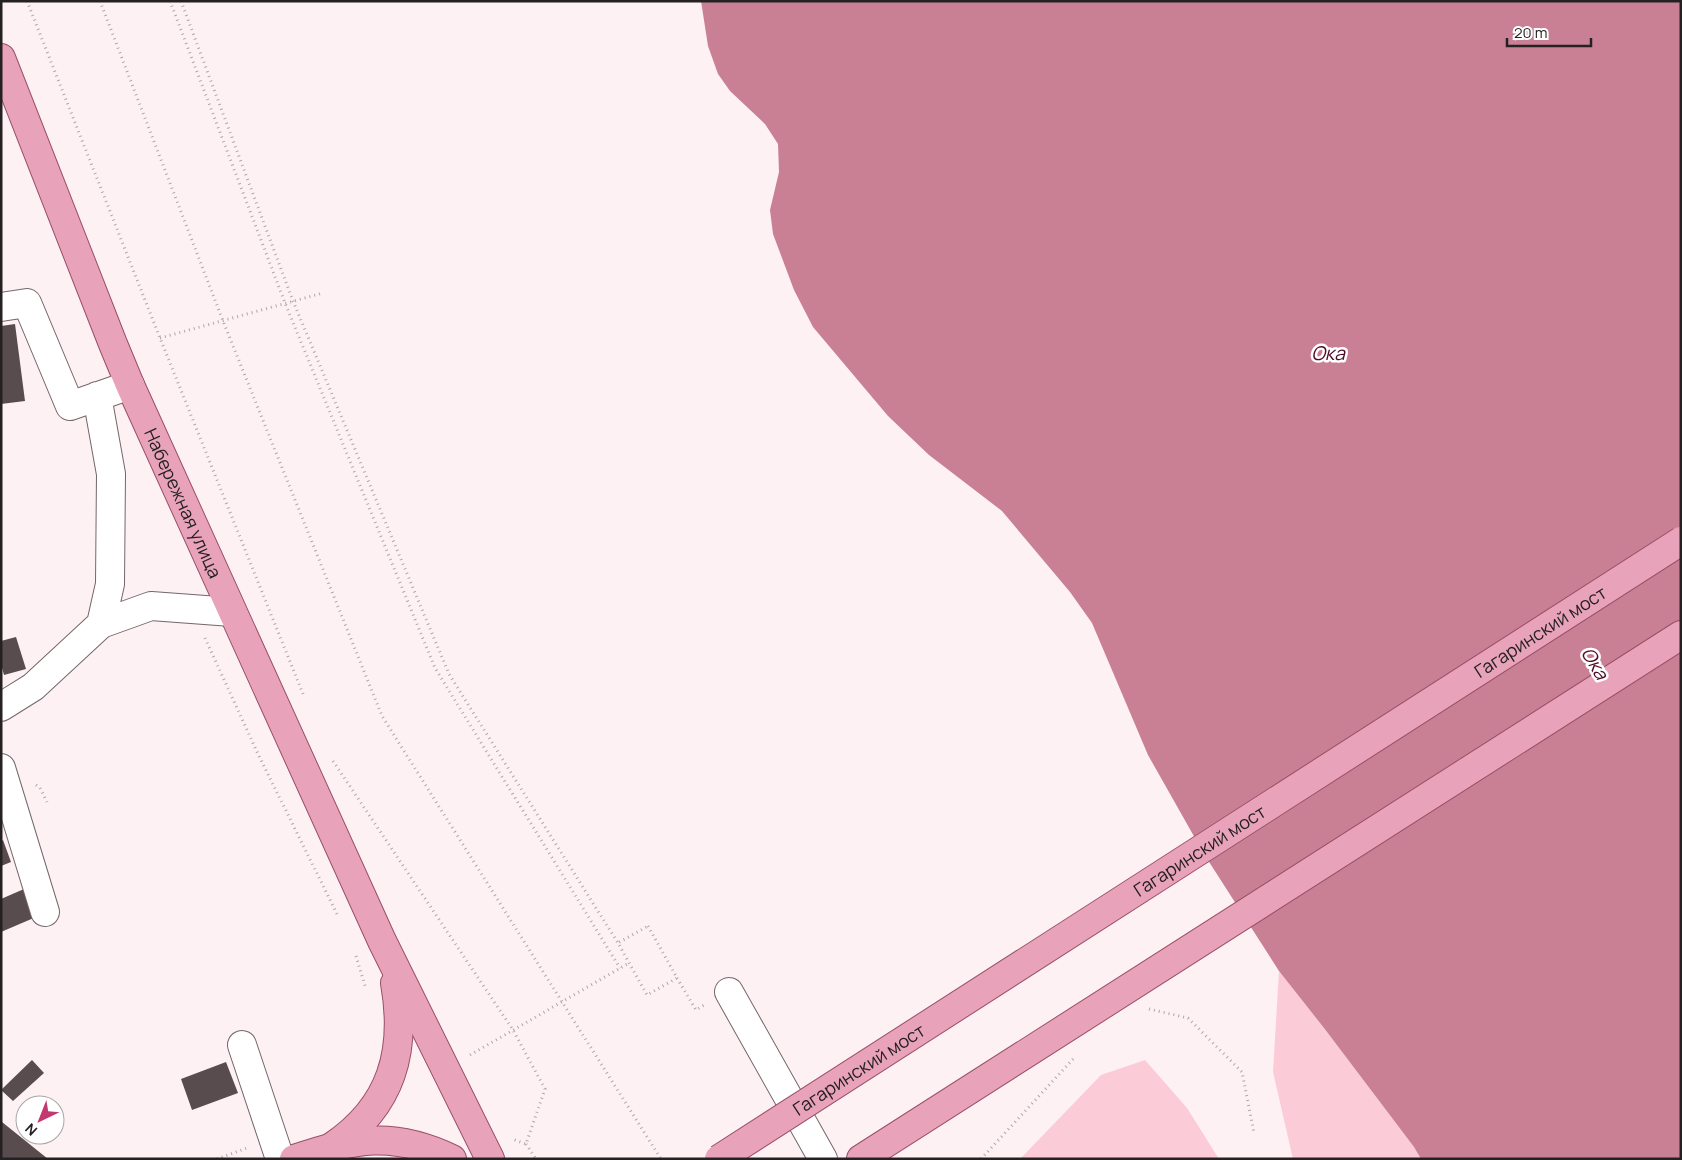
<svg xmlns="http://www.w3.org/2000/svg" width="1682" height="1160" font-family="Manrope,sans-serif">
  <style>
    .green { fill: #fccbd8 }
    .water { fill: #c98095 }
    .building { fill: #584c4f }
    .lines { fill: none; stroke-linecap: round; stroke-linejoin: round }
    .minor-casing { stroke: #74676a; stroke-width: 30 }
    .major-casing { stroke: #9a4e67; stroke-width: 30 }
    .path { stroke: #b0a7a9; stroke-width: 3; stroke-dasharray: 1 4; stroke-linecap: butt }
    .minor { stroke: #fff; stroke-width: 28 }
    .major { stroke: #e8a3bb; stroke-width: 28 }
    .major-bridge-casing { stroke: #9a4e67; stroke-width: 30; stroke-linecap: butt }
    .major-bridge { stroke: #e8a3bb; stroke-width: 28 }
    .labels { text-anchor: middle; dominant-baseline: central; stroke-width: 5; stroke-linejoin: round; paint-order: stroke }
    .street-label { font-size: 18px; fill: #252021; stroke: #fff }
    .water-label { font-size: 19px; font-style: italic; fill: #4f0c28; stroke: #fff }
  </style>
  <rect width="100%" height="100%" fill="#fdf1f4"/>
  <path class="green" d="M1279,971L1324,1028L1414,1147L1421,1159H1293L1273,1072Z
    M1145,1060L1187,1108L1219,1159H1020L1101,1075Z"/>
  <path class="water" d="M701,1H1681V1159H1421L1414,1147L1324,1028L1279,971L1204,854L1148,755L1092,623L1070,592L1002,511L929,455L888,416L813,327L794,290L773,234L770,210L779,172L778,144L765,124L730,91L718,74L708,46Z"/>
  <path class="building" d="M15,324L25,401L1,404V326Z
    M16,637L26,669L4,675L1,664V641Z
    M3,840L11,862L1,866V841Z
    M24,889L36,917L1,932V899Z
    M32,1060L44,1073L13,1101L1,1090Z
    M226,1062L238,1093L192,1110L181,1079Z
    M2,1122L48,1159H1Z"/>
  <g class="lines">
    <defs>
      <path id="minor" d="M1,307L27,303L70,406L130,385
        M97,396L111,474L110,584L101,624
        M1,707L33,687L101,624L151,606L232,612
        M1,768L45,912
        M729,992L823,1159
        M242,1045L280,1159"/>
      <g id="major">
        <path id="s1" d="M1,58L113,344L130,385L382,941L490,1159"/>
        <path d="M333,1146C392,1106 407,1051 395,983"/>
        <path d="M294,1159C354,1139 392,1130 452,1159"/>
        <path d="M861,1159L1681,635"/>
      </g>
    </defs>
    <use href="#minor" class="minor-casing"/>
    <use href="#major" class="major-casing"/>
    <path class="path" d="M27,1L160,338L303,694
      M100,1L223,321L382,716L661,1159
      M170,1L285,303L435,668L620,968
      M181,1L293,301L449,674L618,943
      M160,338L323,293
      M205,638L258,754L337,914
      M333,761L513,1030L545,1089L526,1144L512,1139
      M36,785L40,788L47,802
      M648,926L677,978L647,995L618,943Z
      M356,956L365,986
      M677,978L696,1010L704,1005
      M1149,1009L1188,1018L1242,1072L1254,1133
      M470,1055L629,963
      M526,1144L536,1159
      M217,1159L247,1148
      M981,1159L1074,1058"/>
    <use href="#minor" class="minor"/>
    <use href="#major" class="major"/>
    <defs>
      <g id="major-bridge">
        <path id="s2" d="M719,1159L1681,541"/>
      </g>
    </defs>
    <use href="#major-bridge" class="major-bridge-casing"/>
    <use href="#major-bridge" class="major-bridge"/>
  </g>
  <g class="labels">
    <g class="street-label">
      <text stroke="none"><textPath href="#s1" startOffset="481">Набережная улица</textPath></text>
      <text stroke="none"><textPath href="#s2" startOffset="976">Гагаринский мост</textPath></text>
      <text stroke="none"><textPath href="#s2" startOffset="571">Гагаринский мост</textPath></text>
      <text stroke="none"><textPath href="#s2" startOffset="166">Гагаринский мост</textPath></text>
    </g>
    <g class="water-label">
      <text x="1328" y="353">Ока</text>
      <text transform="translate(1595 663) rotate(59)">Ока</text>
    </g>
  </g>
  <rect width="1682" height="1160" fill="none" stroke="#252021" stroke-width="5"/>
  <g transform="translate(40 1120) rotate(223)"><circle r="24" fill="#ffffff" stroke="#a8a6a6"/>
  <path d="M0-4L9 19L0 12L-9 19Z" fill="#c3386f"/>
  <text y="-8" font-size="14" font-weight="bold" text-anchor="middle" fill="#252021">N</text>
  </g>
  <path d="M1507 38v8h84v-8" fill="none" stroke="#252021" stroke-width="2.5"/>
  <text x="1514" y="38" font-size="15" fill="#252021" stroke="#ffffff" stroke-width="4" paint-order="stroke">20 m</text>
</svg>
